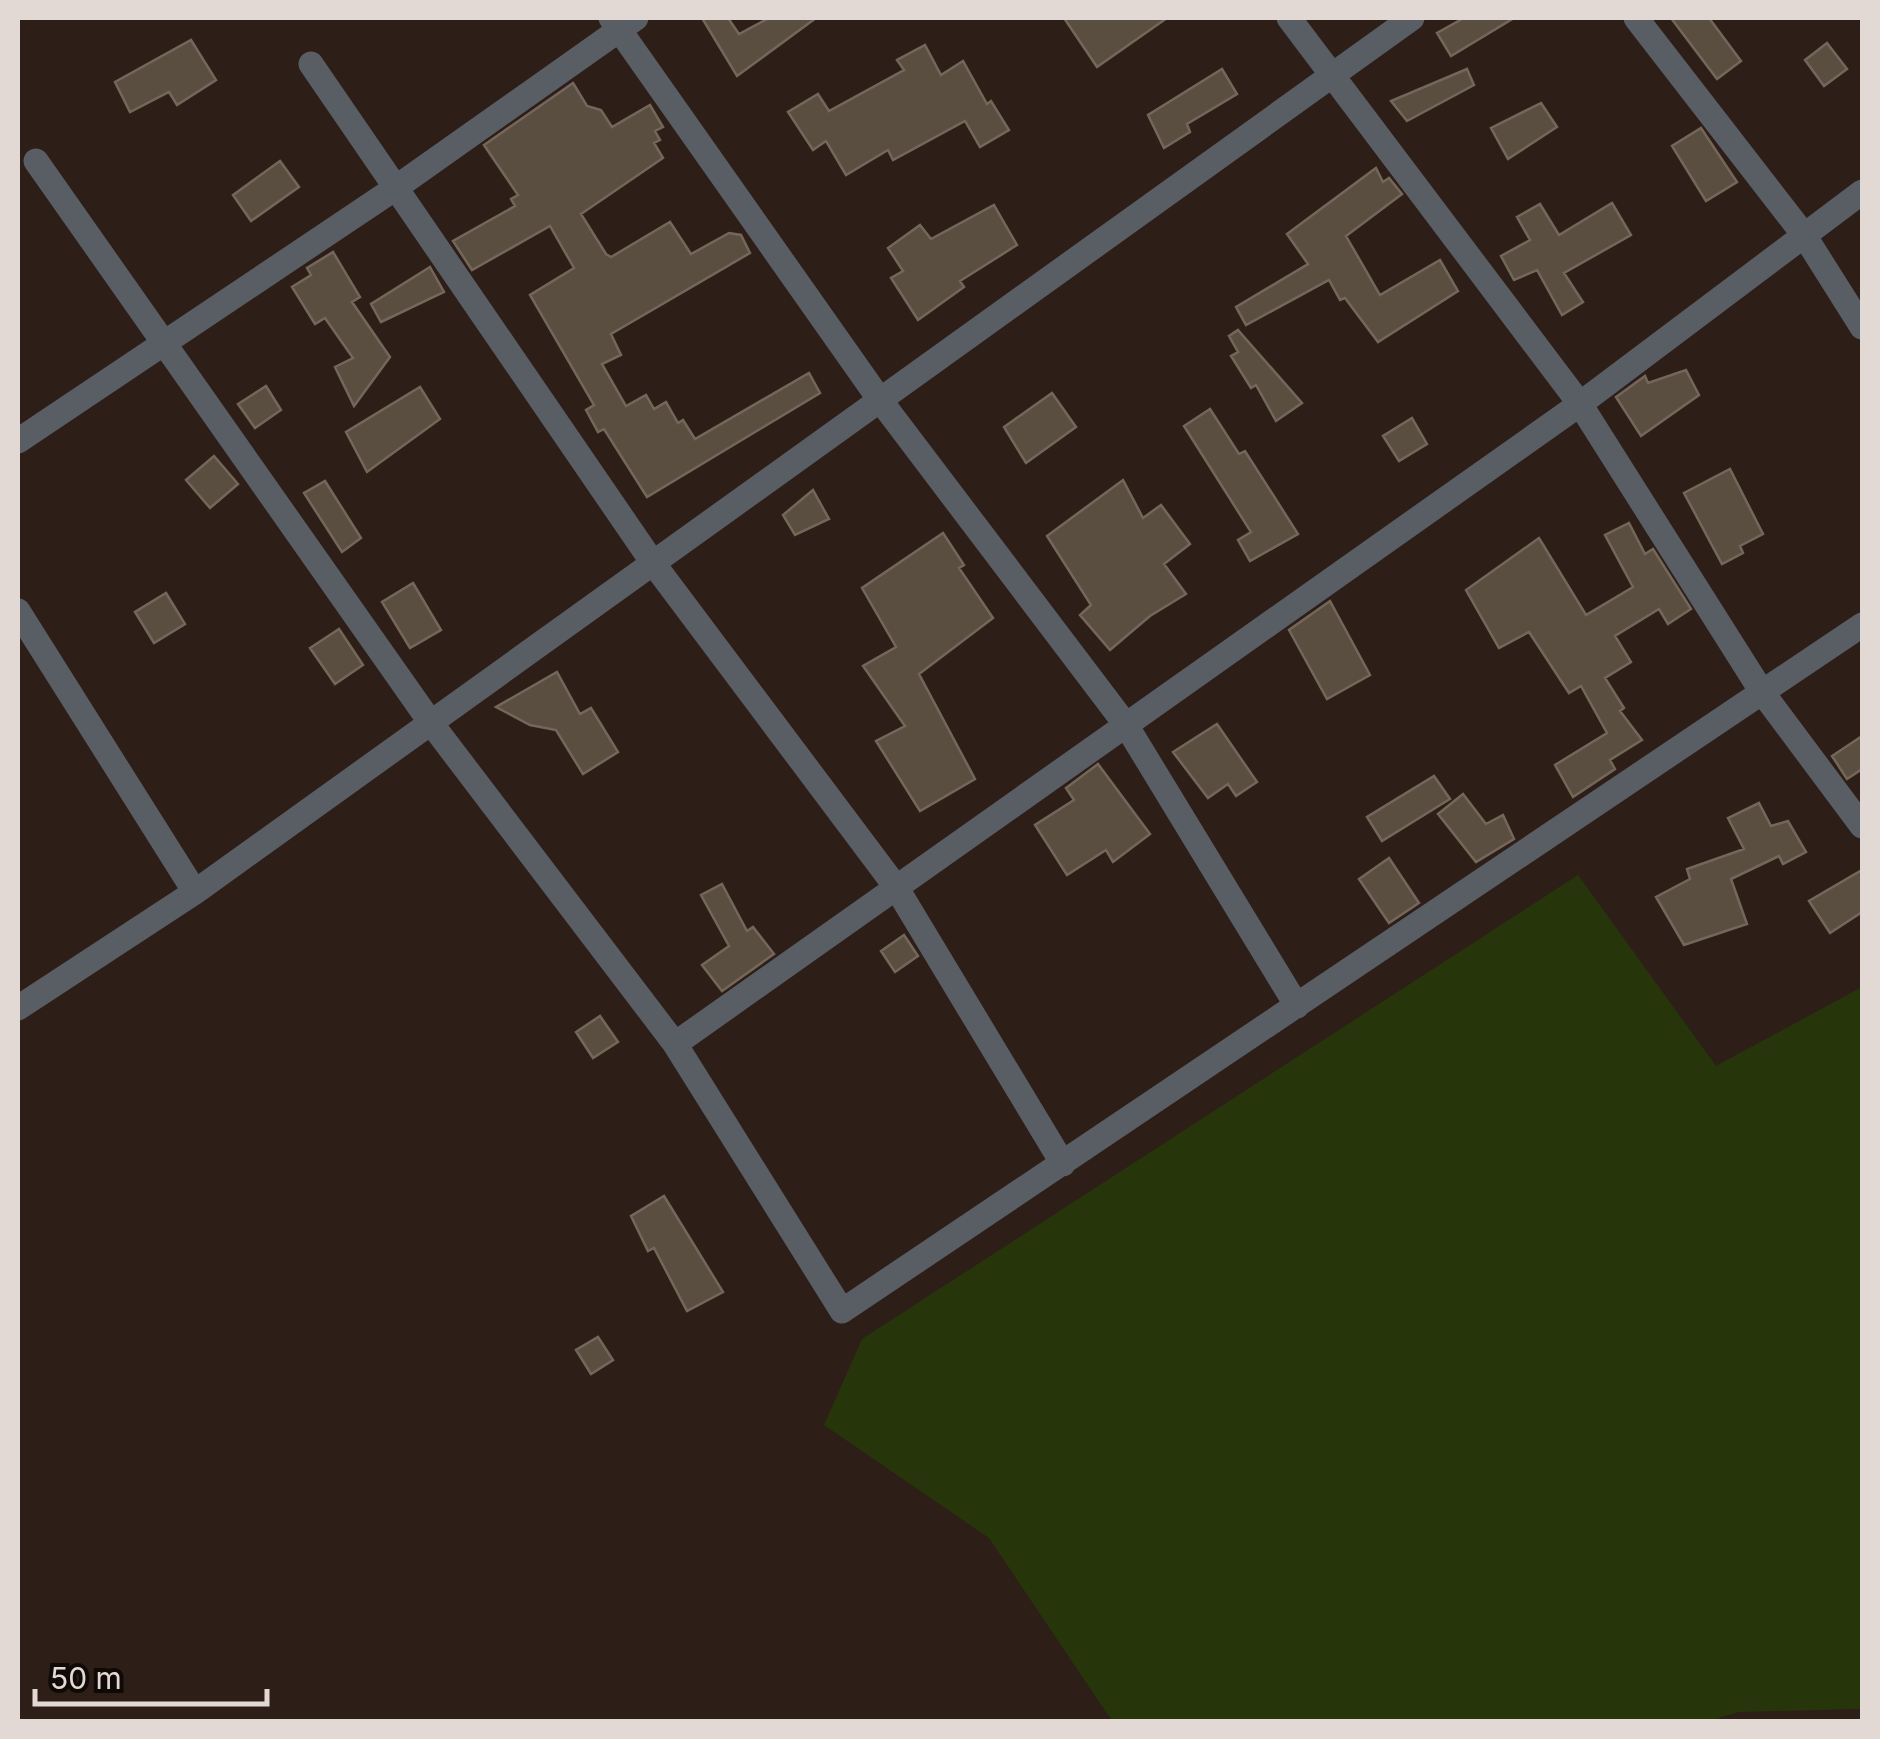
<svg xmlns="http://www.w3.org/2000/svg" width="1880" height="1739" font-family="Inter,sans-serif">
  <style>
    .green { fill: #27350b }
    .building { fill: #5a4e41; stroke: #74675a; stroke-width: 2.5 }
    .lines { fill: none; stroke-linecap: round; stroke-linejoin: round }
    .minor { stroke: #595e64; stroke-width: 25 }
  </style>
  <rect width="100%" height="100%" fill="#2d1e18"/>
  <path class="green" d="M1578,875L1716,1066L1862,987V1709L1738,1712L1707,1722L1112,1721L989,1538L824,1425L862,1339Z"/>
  <path class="building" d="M702,18H728L739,34L769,18H816L737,76Z
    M1064,18H1167L1097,67Z
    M1464,18H1514L1451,56L1437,33Z
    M1671,18H1709L1741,61L1717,79Z
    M191,40L216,80L177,105L169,92L130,112L115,82Z
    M1827,43L1847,69L1824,86L1805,60Z
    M925,45L941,75L963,61L987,104L991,101L1009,130L980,147L965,121L893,160L888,150L846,175L826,141L813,150L788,112L818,94L829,111L904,70L897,60Z
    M1222,69L1237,94L1187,124L1190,132L1164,148L1148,115Z
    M1467,69L1474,85L1407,121L1391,101Z
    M573,83L587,106L601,110L612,127L650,105L663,127L655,131L660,140L654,143L663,158L581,214L606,254L611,257L670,222L691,254L729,233L741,235L750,253L611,334L621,355L602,364L626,406L646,395L654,409L666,402L678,423L683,420L695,439L809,373L820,393L647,497L604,429L598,432L586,410L594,405L530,295L574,268L550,226L472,270L453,241L515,206L511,199L518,195L484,145Z
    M1541,103L1557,127L1508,159L1491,128Z
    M1701,128L1737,182L1706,201L1672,146Z
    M280,161L299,187L251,221L233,195Z
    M1376,168L1383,182L1389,178L1402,194L1346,236L1380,295L1440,260L1458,291L1378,342L1345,298L1340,300L1329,280L1246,325L1236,307L1308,264L1287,234Z
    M1612,203L1631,235L1564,273L1583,302L1562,315L1537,270L1514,280L1501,256L1530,240L1517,217L1540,204L1559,235Z
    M994,205L1017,245L960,281L964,287L918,320L891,278L903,271L888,248L920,225L931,239Z
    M333,252L360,297L352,302L390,357L354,406L335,367L353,358L325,318L315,324L292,287L311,275L307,268Z
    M430,267L444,292L381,322L371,304Z
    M1238,330L1302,403L1276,421L1256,385L1251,388L1231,356L1238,352L1229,336Z
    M1686,370L1699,395L1641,436L1616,397L1645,376L1648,383Z
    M266,386L281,410L255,428L238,404Z
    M420,387L440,419L367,472L346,432Z
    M1052,393L1076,427L1026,463L1004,427Z
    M1210,409L1239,454L1245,451L1298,534L1250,561L1238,540L1251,532L1184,426Z
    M1412,418L1427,444L1399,461L1383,436Z
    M214,456L238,484L210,508L186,480Z
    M1730,469L1763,534L1740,546L1743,553L1722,564L1684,493Z
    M1123,480L1143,518L1161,505L1190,544L1164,564L1186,594L1150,616L1110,650L1080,615L1091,605L1047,536Z
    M325,481L361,538L342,552L304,493Z
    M813,490L829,519L795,535L783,515Z
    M1629,523L1645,554L1653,549L1691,609L1668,624L1659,609L1615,636L1631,662L1605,678L1624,708L1620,711L1642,740L1610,760L1615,769L1573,797L1555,765L1607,733L1581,686L1569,693L1529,632L1499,648L1466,590L1539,538L1586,615L1633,587L1605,535Z
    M943,533L964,565L959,568L993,618L919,674L975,779L920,811L876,741L905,726L863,666L896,647L862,588Z
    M413,583L441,630L410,648L382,602Z
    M166,593L185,624L154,643L135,612Z
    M1330,601L1370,675L1327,699L1289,630Z
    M339,629L363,665L335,684L310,648Z
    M557,672L580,714L591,708L618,752L583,774L556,730L530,725L496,707Z
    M1217,724L1257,782L1236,796L1228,784L1208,798L1173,752Z
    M1862,736V769L1847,779L1832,756Z
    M1098,764L1150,834L1113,862L1106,850L1067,875L1035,825L1074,800L1066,788Z
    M1434,776L1450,799L1382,841L1367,817Z
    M1463,794L1486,824L1503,815L1514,839L1476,862L1438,814Z
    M1759,803L1771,826L1788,821L1806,852L1783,864L1779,856L1731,879L1747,924L1684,945L1656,897L1690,879L1687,869L1744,849L1728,818Z
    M1389,858L1419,903L1389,923L1359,879Z
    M1862,870V912L1830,933L1809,901Z
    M722,884L747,931L753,927L774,954L722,991L702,965L729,946L701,895Z
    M904,935L918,956L895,972L881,951Z
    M600,1016L618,1042L593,1058L576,1032Z
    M664,1196L723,1292L687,1311L654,1248L648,1251L631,1216Z
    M598,1337L613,1360L591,1374L576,1350Z"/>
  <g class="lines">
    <path class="minor" d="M611,18L880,400L1126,725L1297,1006
      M1289,18L1580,404L1762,692L1862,826
      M1636,18L1804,235L1862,327
      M311,64L653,563L896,887L1063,1164
      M36,161L431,723L675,1044L842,1311L1862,625
      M18,441L394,189L636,18
      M18,611L195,892
      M18,1008L195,892L1412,18
      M675,1044L1580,404L1862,192"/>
  </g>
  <rect width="1880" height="1739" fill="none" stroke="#e3d9d4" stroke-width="40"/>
  <path d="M35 1689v15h232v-15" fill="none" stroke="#e3d9d4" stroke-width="5"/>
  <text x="50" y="1689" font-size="30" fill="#e3d9d4" stroke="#100a07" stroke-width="8" paint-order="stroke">50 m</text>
</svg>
